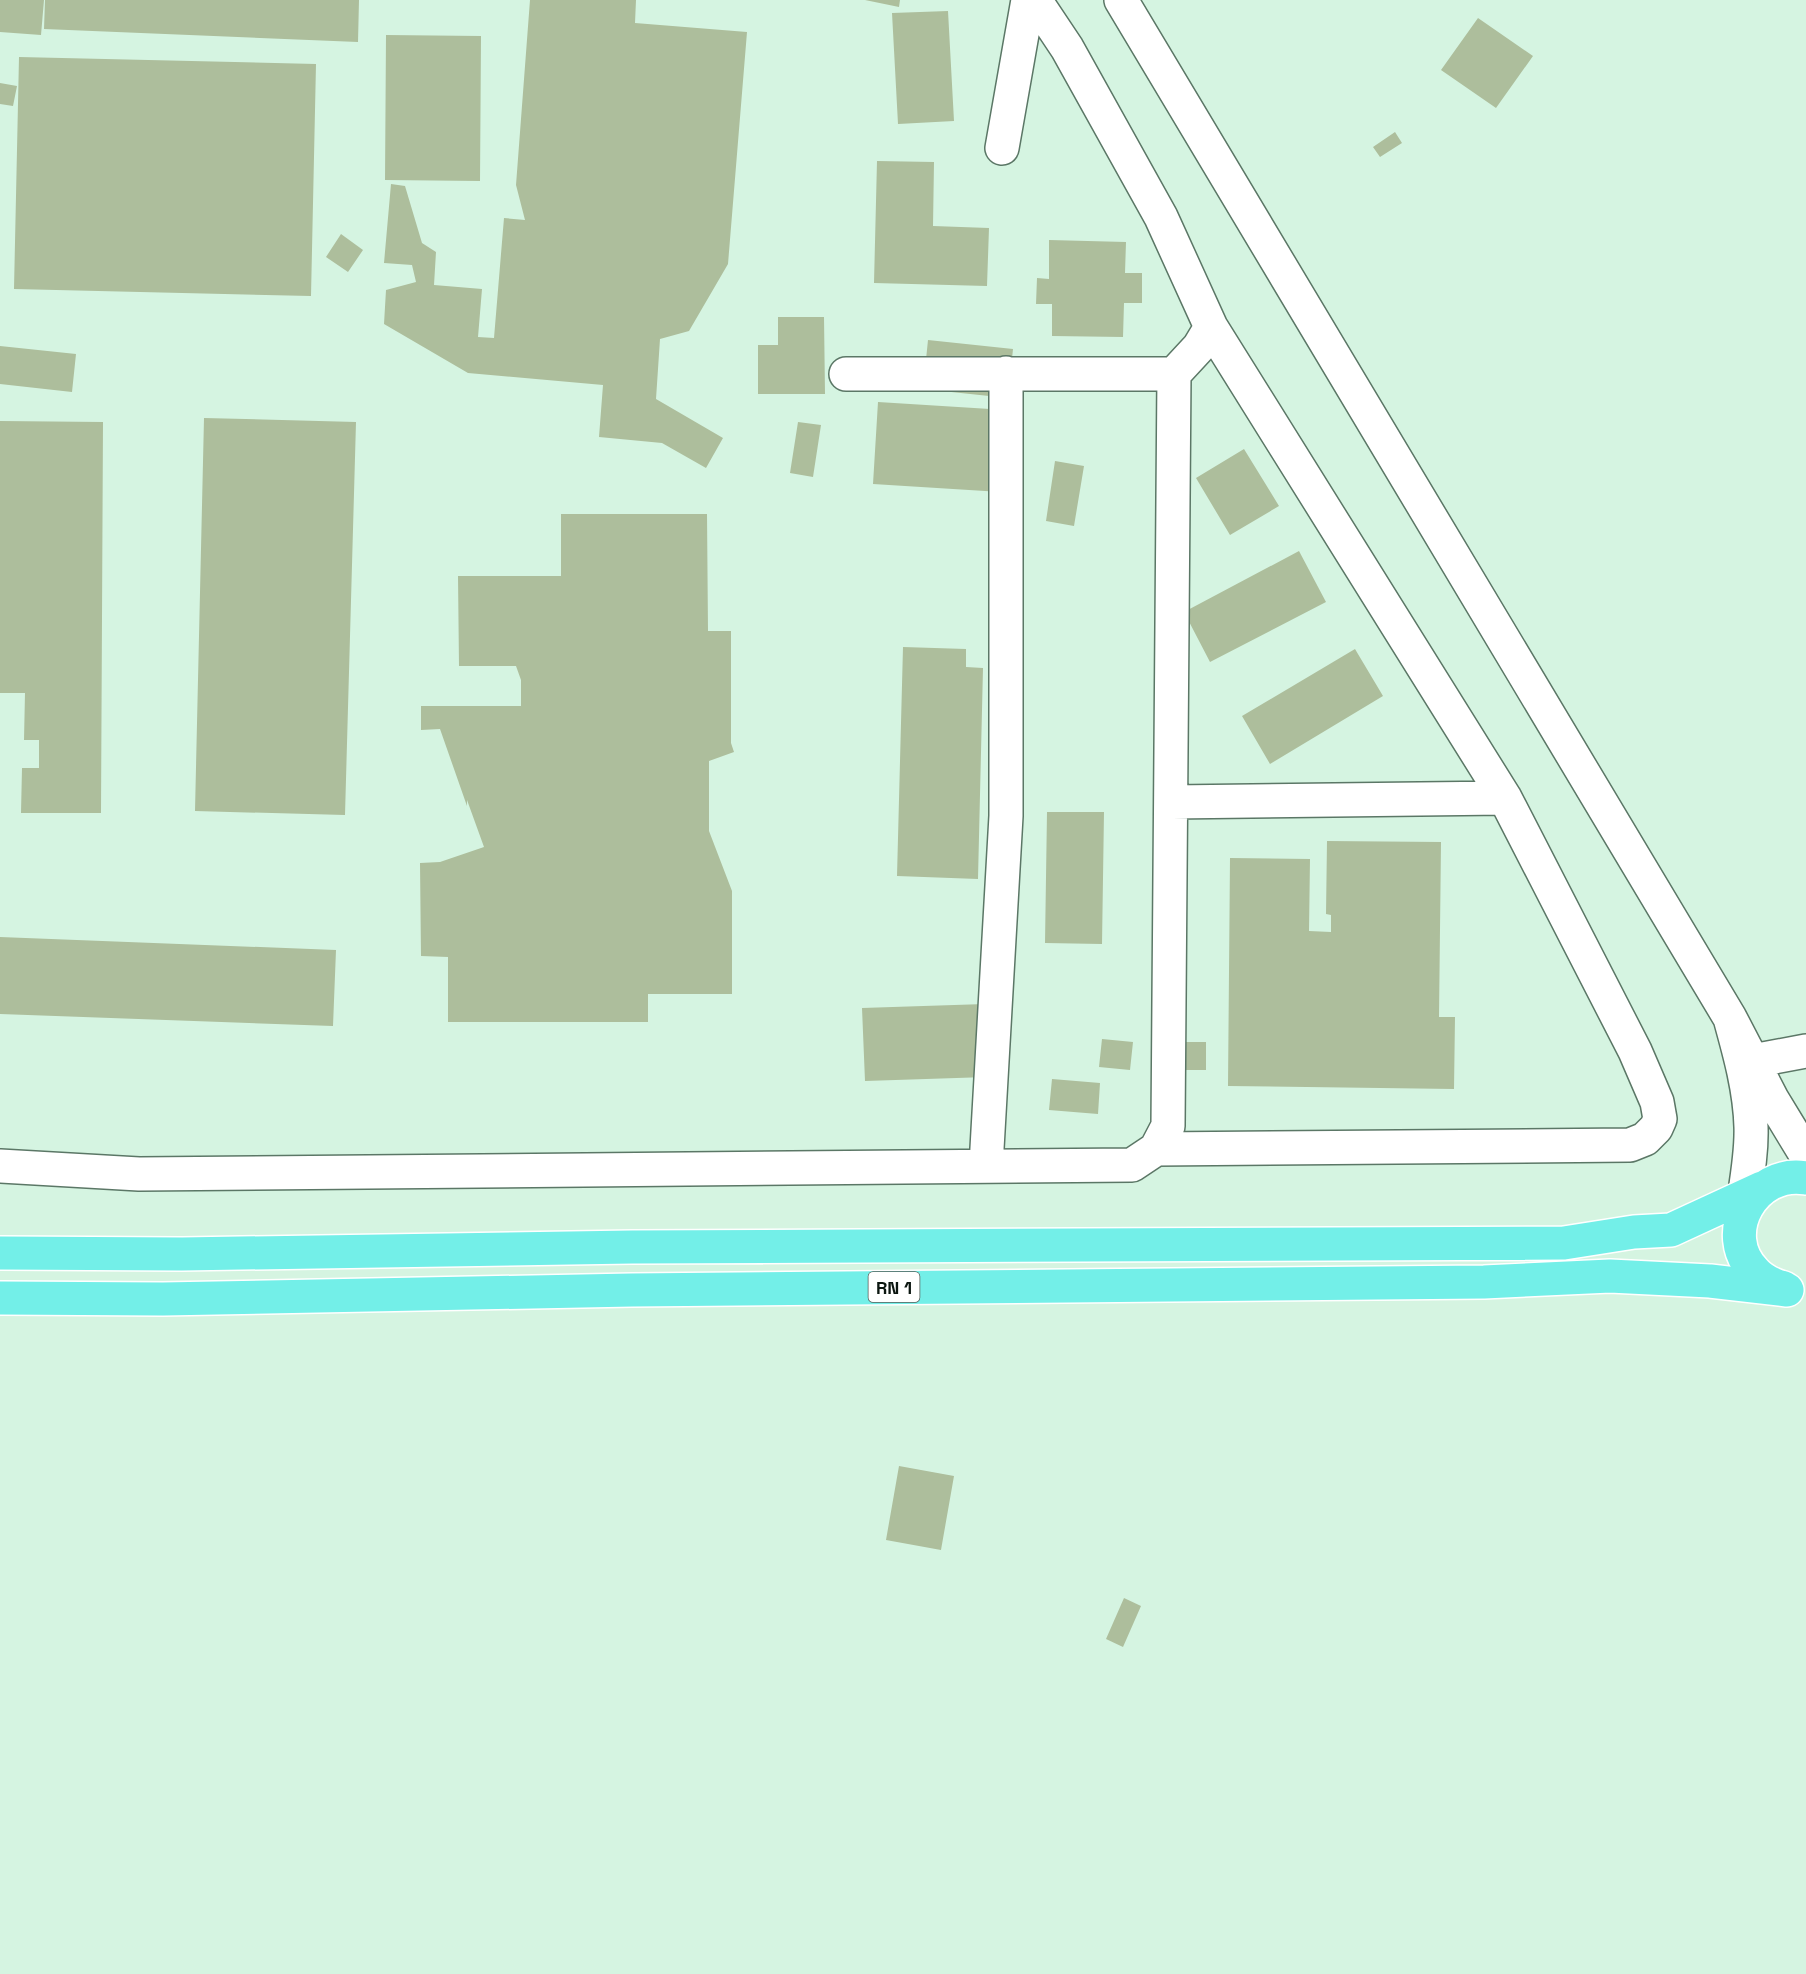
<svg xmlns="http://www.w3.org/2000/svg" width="1806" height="1974" font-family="'Space Grotesk',sans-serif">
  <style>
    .building { fill: #adbe9c }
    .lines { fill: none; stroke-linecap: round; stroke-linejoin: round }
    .minor-casing { stroke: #5b7766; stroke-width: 36 }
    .major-casing { stroke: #fff; stroke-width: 36 }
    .minor { stroke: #fff; stroke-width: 33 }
    .major { stroke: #73efe8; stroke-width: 33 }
    .labels { text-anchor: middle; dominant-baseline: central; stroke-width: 5; stroke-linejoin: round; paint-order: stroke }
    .shield { fill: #fff; stroke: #555d58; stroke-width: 1.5 }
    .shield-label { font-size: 18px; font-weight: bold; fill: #0c1711 }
  </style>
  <rect width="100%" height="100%" fill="#d5f4e1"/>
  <path class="building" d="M0,0H44L41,35L0,32Z
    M45,0H359L358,42L44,29Z
    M530,0H636L635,23L747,32L728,264L689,331L660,339L656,399L723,438L706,468L662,443L599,437L603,385L468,373L384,324L386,290L416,282L412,265L384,263L391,184L405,186L422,243L436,252L434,285L482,289L478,337L494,338L504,218L525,220L516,185Z
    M865,0H900L899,7Z
    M948,11L954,121L898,124L892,13Z
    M1478,18L1533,56L1496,108L1441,70Z
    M386,35L481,36L480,181L385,180Z
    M19,57L316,64L311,296L14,289Z
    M0,83L17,86L13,106L0,104Z
    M1395,132L1402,143L1380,157L1373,147Z
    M877,161L934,162L933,226L989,228L987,286L874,283Z
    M341,234L363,250L348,272L326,257Z
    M1049,240L1126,242L1125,273H1142V303H1124L1123,337L1052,336V304H1036L1037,278L1049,279Z
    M778,317H824L825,394H758V345H778Z
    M928,340L1013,349L1008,398L923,389Z
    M0,346L76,354L72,392L0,384Z
    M878,402L1006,410L1001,492L873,484Z
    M204,418L356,422L345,815L195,811Z
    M0,421L103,422L101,813H21L22,768H39V740H24L25,693H0Z
    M798,422L821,425L813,477L790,473Z
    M1244,449L1279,506L1230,535L1196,478Z
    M1055,461L1084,466L1074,526L1046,521Z
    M561,514H707L708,631H731V743L734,752L709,761V831L732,891V994H648V1022H448V957L421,956L420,863L440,862L484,847L467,800V806L440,729L421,730V706H521V680L516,666H459L458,576H561Z
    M1299,551L1326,602L1210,662L1184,612Z
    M903,647L966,649V667L983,668L978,879L897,876Z
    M1355,649L1383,696L1270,764L1242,716Z
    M1047,812H1104L1102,944L1045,943Z
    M1327,841L1441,842L1439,1017H1455L1454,1089L1228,1086L1230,858L1310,859L1309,931L1331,932V915L1326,914Z
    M0,937L336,950L333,1026L0,1014Z
    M985,1004L987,1077L865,1081L862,1008Z
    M1102,1039L1133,1042L1130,1070L1099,1067Z
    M1176,1042H1206V1070H1176Z
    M1052,1079L1100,1083L1098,1114L1049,1110Z
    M899,1466L954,1476L941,1550L886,1540Z
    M1124,1598L1141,1606L1123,1647L1106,1639Z"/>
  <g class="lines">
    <defs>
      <path id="minor" d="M1035,0L1067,48L1161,217L1211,327L1505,798L1635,1051L1657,1102L1660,1119L1656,1128L1645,1139L1630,1145L1156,1149
        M1121,0L1730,1018
        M1002,148L1028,0
        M846,374H1174
        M1172,802L1505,798
        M1742,1063L1806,1051
        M0,1166L139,1174L1132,1165L1156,1149L1168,1126L1174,374L1199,347L1211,327
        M986,1166L1006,816V373
        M1741,1218C1745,1188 1752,1157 1751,1127C1750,1090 1740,1054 1730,1018L1772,1099L1806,1155"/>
      <path id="major" d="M0,1253L182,1254L632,1247L1564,1243L1634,1232L1671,1230L1762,1188
        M1784,1288C1773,1285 1763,1281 1755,1272C1717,1234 1754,1169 1806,1178
        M0,1298L163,1299L632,1290L1484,1282L1610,1276L1710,1281L1787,1290"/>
    </defs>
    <use href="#minor" class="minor-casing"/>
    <use href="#major" class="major-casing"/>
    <use href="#minor" class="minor"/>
    <use href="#major" class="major"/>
  </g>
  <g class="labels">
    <rect class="shield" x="868.5" y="1272" width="51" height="30" rx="4.5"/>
    <g class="shield-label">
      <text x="894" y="1287">RN 1</text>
    </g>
  </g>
</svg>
